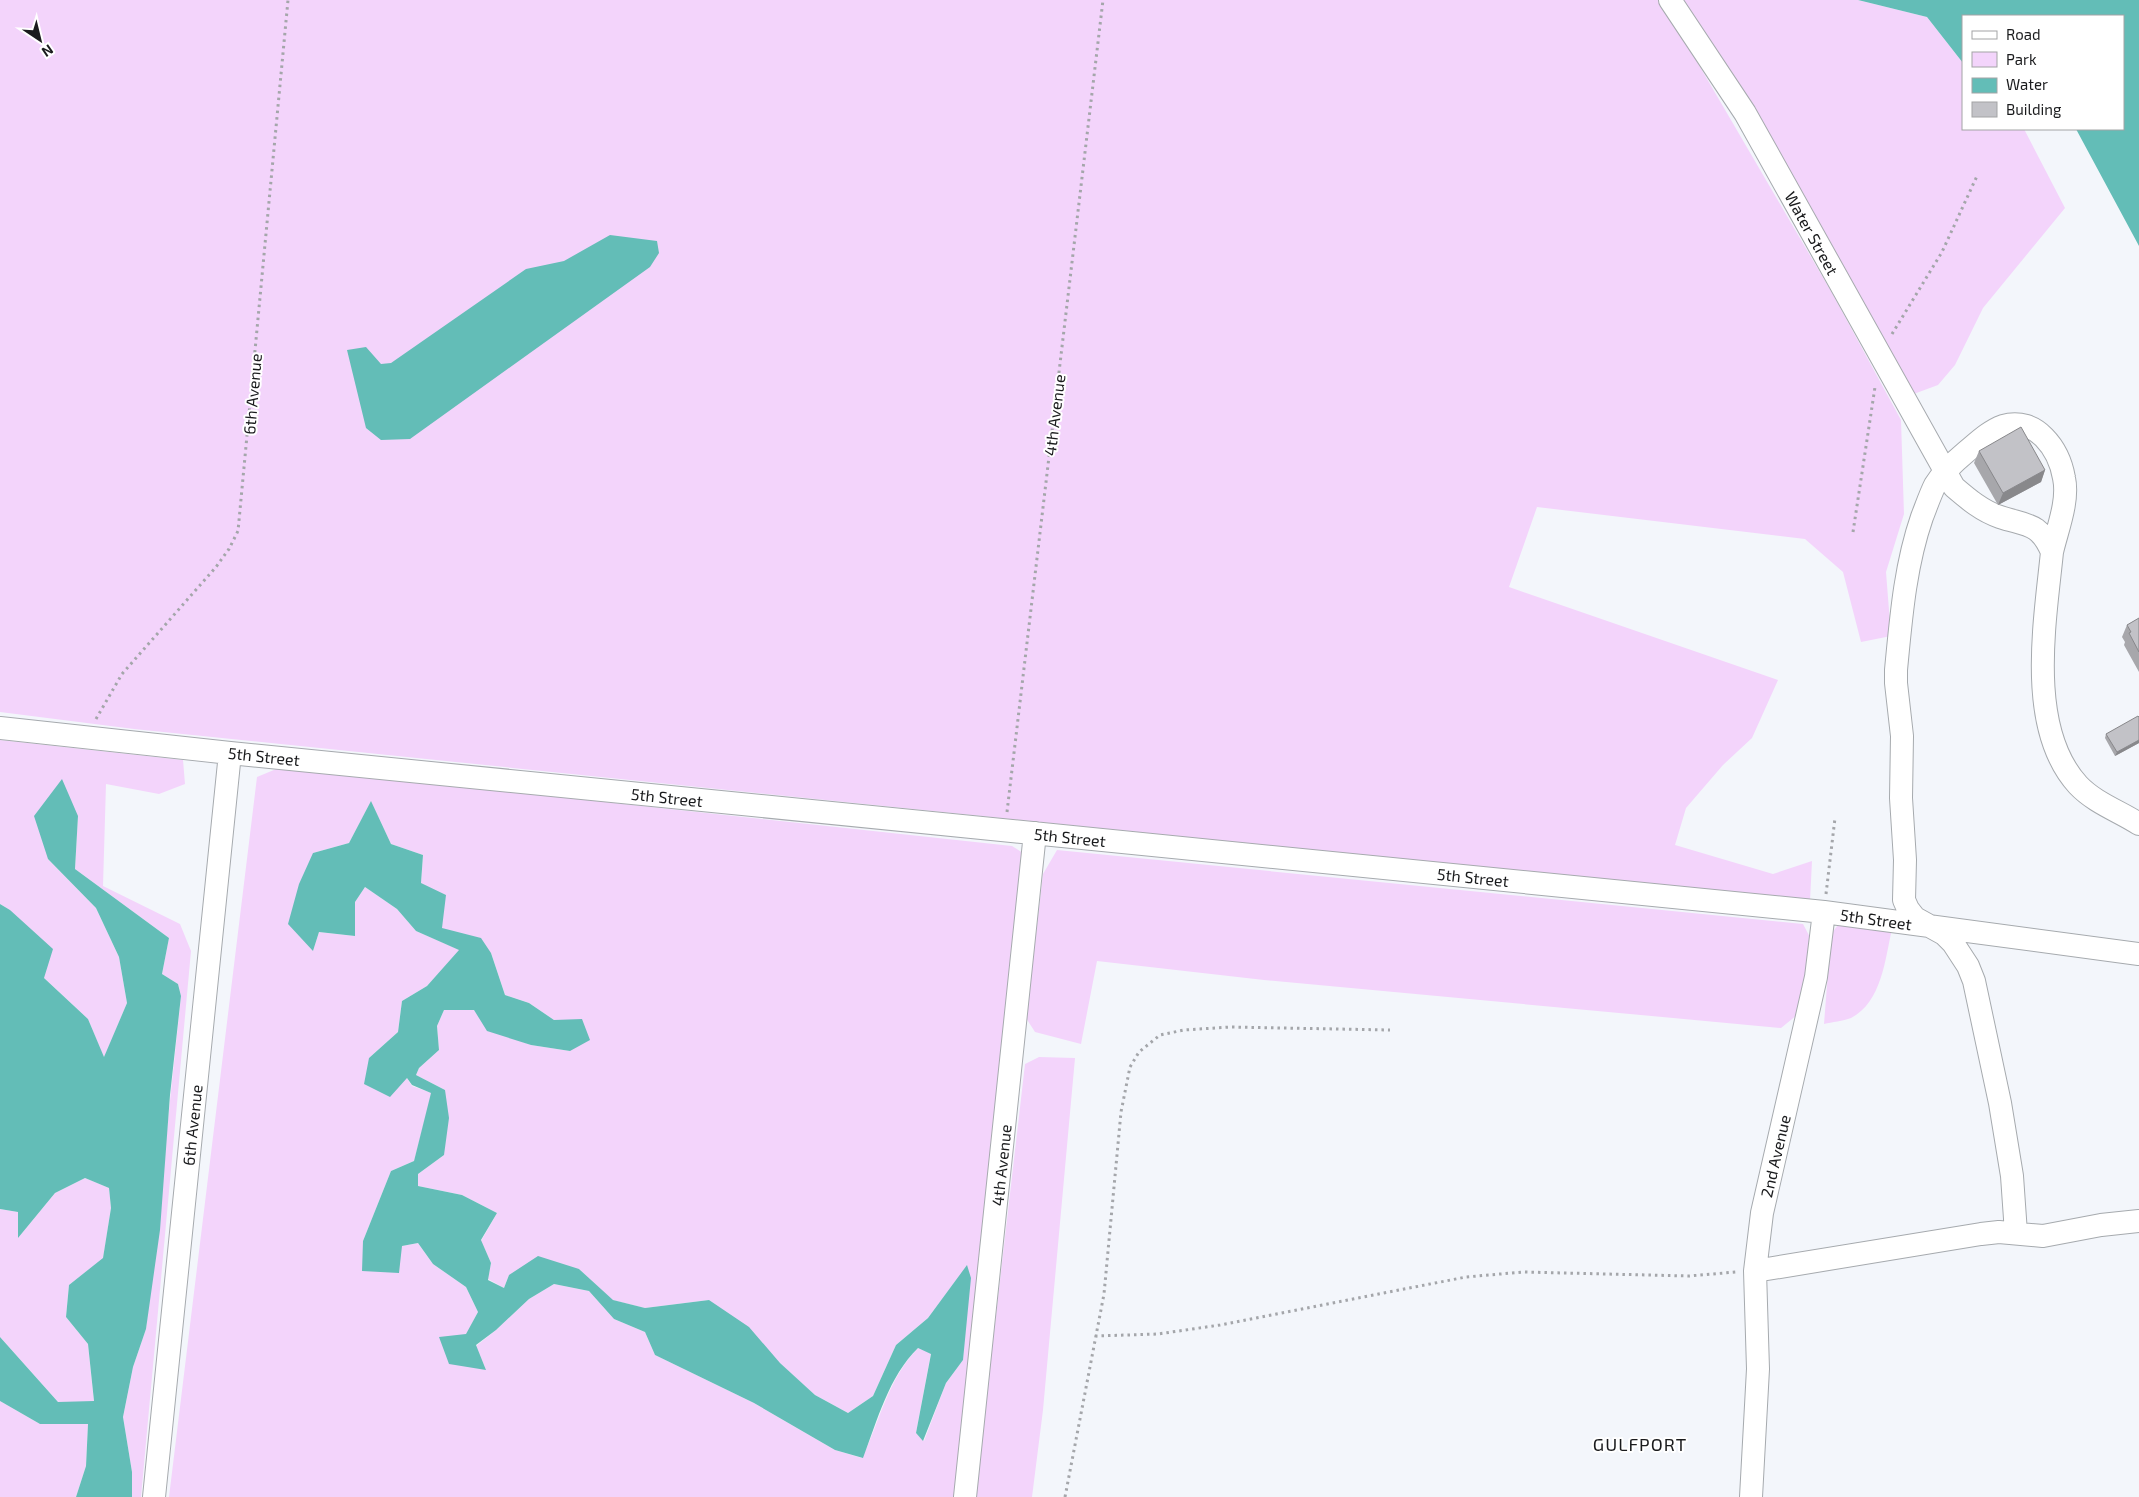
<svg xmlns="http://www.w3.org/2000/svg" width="2139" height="1497" font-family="'Exo 2',sans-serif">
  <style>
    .green { fill: #f3d4fb; fill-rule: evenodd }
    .water { fill: #63bdb7 }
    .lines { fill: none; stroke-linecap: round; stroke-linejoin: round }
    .minor-casing { stroke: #a6aaae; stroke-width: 24 }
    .path { stroke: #a4a6aa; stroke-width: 3; stroke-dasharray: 2.5 4; stroke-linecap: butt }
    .minor { stroke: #fff; stroke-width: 22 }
    .wall { fill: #a7a7ab }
    .shaded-wall { fill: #88888b }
    .building { fill: #c2c2c7; stroke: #88888b }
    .labels { text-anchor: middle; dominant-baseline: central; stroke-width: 4; stroke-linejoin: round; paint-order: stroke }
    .street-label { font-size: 16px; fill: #1a1b1d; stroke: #fff }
    .neighbourhood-label { font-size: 18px; letter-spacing: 1px; fill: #1a1b1d; stroke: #fff }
  </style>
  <rect width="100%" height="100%" fill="#f3f6fb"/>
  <path class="green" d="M0,0H1661L1832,293L1901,420L1904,514L1886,572L1891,636L1861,642L1843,572L1805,539L1537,507L1509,587L1778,680L1752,738L1723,765L1686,808L1675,845L1773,874L1812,861L1810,901L134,729L0,712Z
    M1681,0H1858L1927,17L1963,63V129H2024L2065,208L1983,308L1955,365L1938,385L1911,395Z
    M0,740L183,760L185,784L159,794L106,784L103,886L180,924L191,951L141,1497H132V1472L123,1417L133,1367L146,1329L181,996L178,984L162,974L169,938L75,869L78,816L48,859L96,908L119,957L127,1003L104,1058L88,1019L44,978L10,910L0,904Z
    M281,767L1012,846L1026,855L956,1497H169L257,777ZM371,802L391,844L423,855L421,883L442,928L491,953L505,995L529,1003L554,1020L570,1051L531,1045L512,1038L474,1010H444L437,1026L439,1050L419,1068L416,1075L445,1090L444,1155L418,1174V1186L462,1195L497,1213L481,1241L491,1263L488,1279L504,1288L509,1275L579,1269L612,1300L645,1308L709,1300L815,1395L848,1413L873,1396L896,1345L928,1318L967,1266L963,1360L946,1383L924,1441L916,1433L931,1353L918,1348C888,1379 880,1420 862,1458L835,1450L754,1403L655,1355L645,1332L614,1319L589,1291L554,1284L529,1299L496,1330L476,1346L486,1370L466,1335L478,1312L466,1287L433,1264L418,1243L402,1246L363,1241L391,1171L414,1161L432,1093L412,1086L407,1078L369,1058L398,1032L402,1001L427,986L460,950L416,931L397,909L365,887L355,902V936L319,932L313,951V853L349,843Z
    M1057,850L1803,924L1813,943L1797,1015L1781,1028L1264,980L1097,961L1081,1044L1035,1032L1026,1018L1043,874Z
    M1838,925L1892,929C1885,959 1882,1002 1851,1018C1843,1021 1832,1022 1824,1024L1831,934Z
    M1039,1057L1075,1058L1043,1410L1032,1497H975L1025,1064Z
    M85,1178L109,1188L111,1208L103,1259L69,1285L66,1317L88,1344L94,1402H58L0,1337V1209L18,1212V1238L55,1193Z
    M0,1401L40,1424H88L86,1466L76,1497H0Z"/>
  <path class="water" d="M1858,0H2139V246L2076,129H2123V16H1963V63L1927,17Z
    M610,235L657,241L659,253L650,267L410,439L381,440L366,428L347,350L366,347L381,364L391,363L526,269L564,261Z
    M62,779L78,816L75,869L169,938L162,974L178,984L181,996L170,1095L160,1230L146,1329L133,1367L123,1417L132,1472V1497H76L86,1466L88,1424H40L0,1401V1337L58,1402L94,1401L88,1344L66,1317L69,1285L103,1258L111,1208L109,1188L85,1178L55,1193L18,1238V1212L0,1209V904L10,910L53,949L44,978L88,1019L104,1057L127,1003L119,957L96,908L48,859L34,816Z
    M371,801L391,844L423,855L421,883L446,895L442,928L481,938L491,953L505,995L529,1003L554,1020L582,1019L590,1040L570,1051L531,1045L487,1031L474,1010H444L437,1026L439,1050L419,1068L416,1075L445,1090L449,1118L444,1155L418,1174V1186L462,1195L497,1213L481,1240L491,1263L488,1280L504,1288L509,1275L538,1256L579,1269L613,1300L645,1308L709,1300L749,1327L780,1363L815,1395L848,1413L873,1396L896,1345L928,1318L967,1265L971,1278L963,1360L946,1383L923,1441L916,1433L931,1354L918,1348C889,1376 877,1421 863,1458L835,1450L754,1403L655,1355L645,1332L614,1319L589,1291L554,1284L529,1299L496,1330L476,1345L486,1370L449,1364L439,1337L466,1334L478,1312L466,1287L433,1264L418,1243L402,1246L399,1273L362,1271L363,1241L391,1171L414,1161L431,1093L412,1085L407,1078L390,1097L364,1084L369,1058L398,1032L402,1001L427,986L459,950L416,931L397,909L365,887L355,902V936L319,932L313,951L288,924L299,884L313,853L349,843Z"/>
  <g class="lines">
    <defs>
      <path id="minor" d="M1670,0L1745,113L1954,487C1968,499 1982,511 2000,517C2027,526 2039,522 2052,552C2045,622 2026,728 2078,785C2095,803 2119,811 2139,824
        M0,728L230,753L1824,912L2139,954
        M2016,1233L2012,1176L2000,1103L1974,981L1968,966L1953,943L1944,934L1915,918L1908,909L1904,900L1905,860L1901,798L1902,736L1896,683V670C1901,618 1905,566 1922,517C1926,507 1930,495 1935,485C1943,472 1954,462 1966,452C1977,443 1989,431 2003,426C2036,416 2059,449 2064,478C2069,501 2057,530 2052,552
        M1755,1271L1981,1234L1999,1232L2043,1236L2101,1225L2139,1221
        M154,1497L230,753
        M965,1497L1035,833
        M1751,1497L1758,1369L1755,1271L1762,1213L1816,977L1824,912"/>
    </defs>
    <use href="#minor" class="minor-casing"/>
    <path class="path" d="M1892,334L1942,252L1977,176
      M1853,532L1875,387
      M96,719L122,674L216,567L229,549L238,531L288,0
      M1007,812L1103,0
      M1826,894L1835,818
      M1095,1336L1158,1334L1220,1325L1466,1277L1523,1272L1689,1276L1736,1272
      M1065,1497L1104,1294L1121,1112L1130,1067L1139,1052L1160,1035L1184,1030L1230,1027L1390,1030"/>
    <use href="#minor" class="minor"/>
  </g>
  <path class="wall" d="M1979,451L2045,470L2041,482L1998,505L1974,463Z
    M2139,618V672L2124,645L2125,642L2122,637L2127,625Z
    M2139,717V743L2115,756L2105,738L2106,734Z"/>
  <path class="shaded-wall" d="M2045,470L2041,482L1998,505L2003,493Z
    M2139,740V743L2115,756L2117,752Z"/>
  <path class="building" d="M2021,427L2045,470L2003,493L1979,451Z
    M2139,618V652L2129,633L2131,632L2127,625Z
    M2138,716L2139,717V740L2117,752L2106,734Z"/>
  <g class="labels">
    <g class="street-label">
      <text transform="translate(1812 233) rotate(61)">Water Street</text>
      <text transform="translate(252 394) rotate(-85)">6th Avenue</text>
      <text transform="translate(1054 415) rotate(-83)">4th Avenue</text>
      <text transform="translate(264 756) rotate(6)">5th Street</text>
      <text transform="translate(667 797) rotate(6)">5th Street</text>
      <text transform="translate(1070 837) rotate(6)">5th Street</text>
      <text transform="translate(1473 877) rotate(6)">5th Street</text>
      <text transform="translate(1876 919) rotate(8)">5th Street</text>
      <text transform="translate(192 1125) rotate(-84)">6th Avenue</text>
      <text transform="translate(1775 1156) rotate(-77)">2nd Avenue</text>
      <text transform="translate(1001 1165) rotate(-84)">4th Avenue</text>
    </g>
    <g class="neighbourhood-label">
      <text x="1640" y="1444">GULFPORT</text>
    </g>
  </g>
  <rect x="1962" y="15" width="162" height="115" fill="#ffffff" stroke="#a3a4a5"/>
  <rect x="1972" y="31" width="25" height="8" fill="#ffffff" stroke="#a3a4a5"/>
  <text x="2006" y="40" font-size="15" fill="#1a1b1d">Road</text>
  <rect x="1972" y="52" width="25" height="15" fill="#f3d4fb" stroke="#a3a4a5"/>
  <text x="2006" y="65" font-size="15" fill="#1a1b1d">Park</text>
  <rect x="1972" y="78" width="25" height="15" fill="#63bdb7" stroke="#a3a4a5"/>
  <text x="2006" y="90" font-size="15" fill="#1a1b1d">Water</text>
  <rect x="1972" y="102" width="25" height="15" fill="#c2c2c7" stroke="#a3a4a5"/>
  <text x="2006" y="115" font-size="15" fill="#1a1b1d">Building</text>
  <g transform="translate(40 40) rotate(145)" stroke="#ffffff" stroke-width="4" paint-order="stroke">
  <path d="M0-4L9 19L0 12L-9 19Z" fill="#1a1b1d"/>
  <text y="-8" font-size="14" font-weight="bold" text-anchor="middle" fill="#1a1b1d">N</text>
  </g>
</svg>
